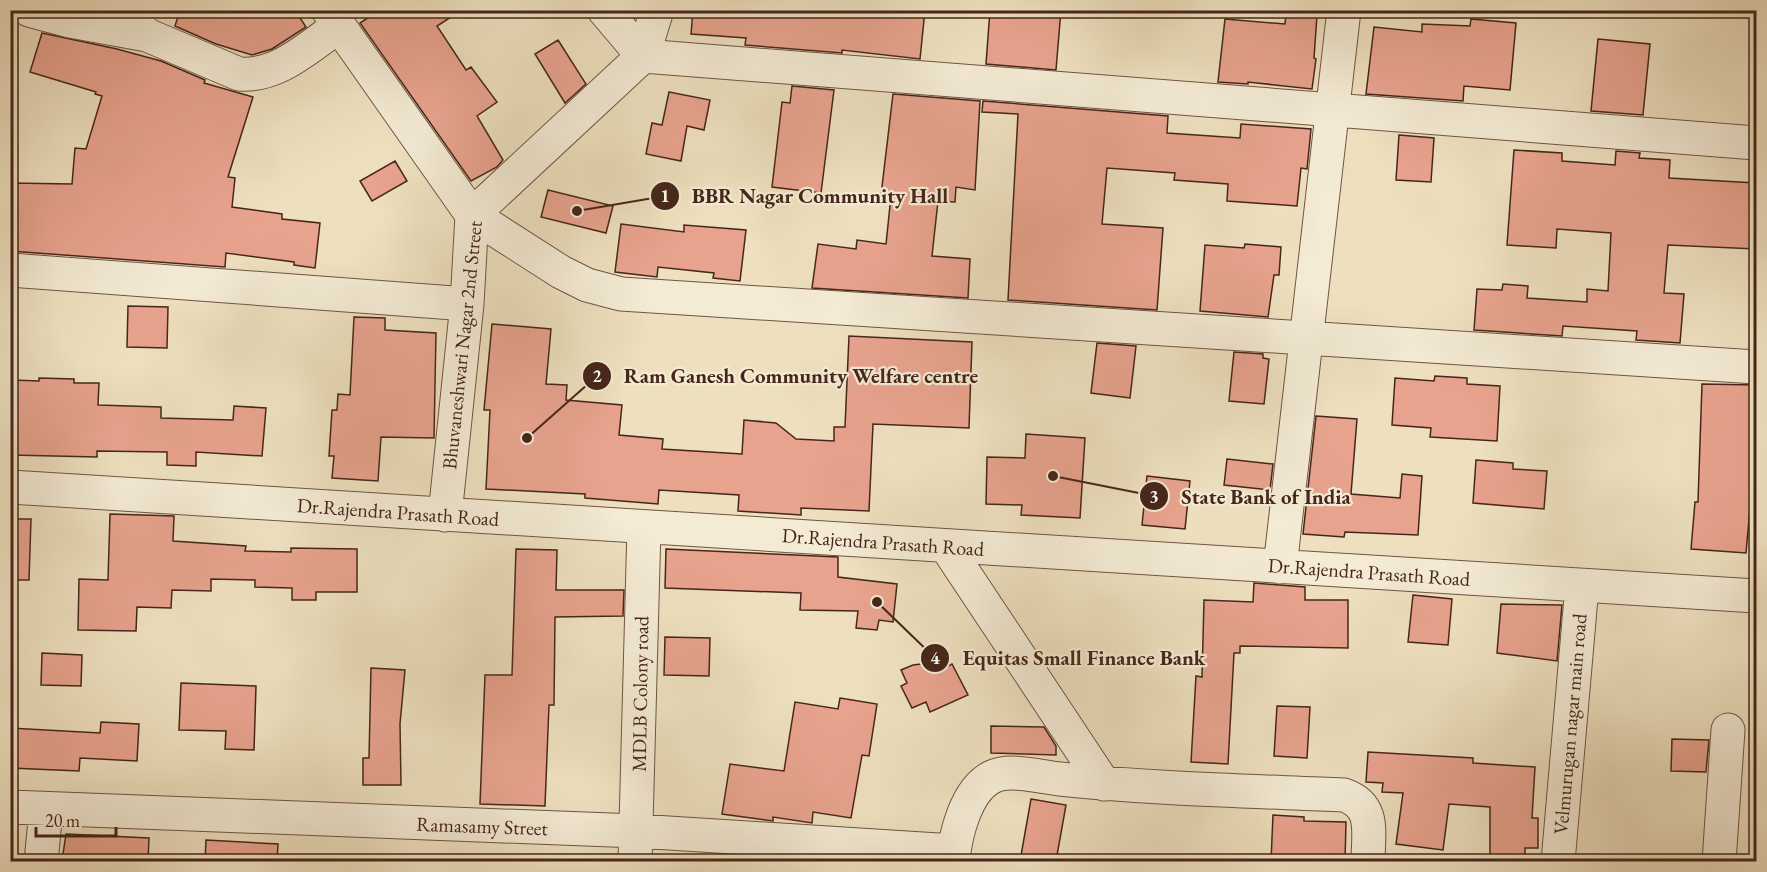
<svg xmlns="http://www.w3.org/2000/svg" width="1767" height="872" font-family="'EB Garamond',serif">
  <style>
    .building { fill: #e8a38e; stroke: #46261a; stroke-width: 1.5 }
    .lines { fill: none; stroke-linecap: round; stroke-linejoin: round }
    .minor-casing { stroke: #705443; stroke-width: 35 }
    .minor { stroke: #f4ebd5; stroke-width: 33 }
    .labels { text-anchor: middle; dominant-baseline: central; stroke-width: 4.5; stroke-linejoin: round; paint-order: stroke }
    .street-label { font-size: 20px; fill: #46261a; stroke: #f4ebd5 }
    .leader { fill: none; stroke: #46261a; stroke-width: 2 }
    .callout-dot { fill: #46261a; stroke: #f4ebd5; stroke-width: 2 }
    .mark-label { font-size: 18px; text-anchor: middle; font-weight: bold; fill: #fff }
    .callout-label { font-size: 21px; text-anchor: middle; font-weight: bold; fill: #46261a; stroke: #f4ebd5; stroke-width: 4.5; stroke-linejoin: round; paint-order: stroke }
  </style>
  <rect width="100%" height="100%" fill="#eee0bf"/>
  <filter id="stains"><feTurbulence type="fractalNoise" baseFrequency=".00333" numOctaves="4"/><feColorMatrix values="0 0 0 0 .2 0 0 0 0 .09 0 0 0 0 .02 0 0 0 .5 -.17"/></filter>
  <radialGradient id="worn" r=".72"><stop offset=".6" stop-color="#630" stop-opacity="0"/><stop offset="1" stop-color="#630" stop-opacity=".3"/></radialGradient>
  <path class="building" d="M180,10H295L306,27L272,49L252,55L216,44L175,26Z
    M380,10H462L437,26L466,70L471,67L497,102L477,116L503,160L497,167L471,181L360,23Z
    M693,10H925L920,59L842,50V53L745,45L746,38L691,34Z
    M990,10H1061L1056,70L986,64Z
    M1286,14L1317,15L1314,58L1316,59L1312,89L1248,82V84L1218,82L1225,19L1285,24Z
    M1471,19L1516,23L1510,90L1464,86L1463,101L1366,94L1374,27L1422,32V24L1470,26Z
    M42,33L117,49L161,61L205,80L204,83L253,97L228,177L235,178L232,207L282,214V219L320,223L315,268L294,265V262L226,253L225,267L10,251V183L72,184L75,148L86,149L102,96L95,94L96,92L30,72Z
    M1598,39L1650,44L1643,115L1591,111Z
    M558,40L586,84L565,103L535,54Z
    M792,86L834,90L821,193L772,187L782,102L790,103Z
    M669,92L710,100L704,130L687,126L681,161L646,154L652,123L662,125Z
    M893,94L980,101L975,190L956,187L955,202L938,201L932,256L970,259L968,298L812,288L818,244L856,249L857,240L886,244L891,196L881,195Z
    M983,101L1168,116L1167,133L1240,138L1241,124L1311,129L1307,169L1301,168L1297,206L1227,201L1228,184L1174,180L1175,173L1107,168L1102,224L1163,228L1157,310L1008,300L1018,114L982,112Z
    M1399,135L1434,138L1431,182L1396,180Z
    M1514,150L1562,153V161L1615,165L1616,151L1640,153L1639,158L1670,160L1669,178L1756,183V249L1668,245L1664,293L1684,294L1680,343L1636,340L1637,331L1563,326L1562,336L1474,330L1477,289L1502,290L1503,284L1528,286L1527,298L1587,302V289L1608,291L1611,233L1557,229L1556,248L1507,245Z
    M395,161L407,181L372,201L360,181Z
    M548,190L613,206L606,233L541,217Z
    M621,224L684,232V225L746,230L740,281L713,278L714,273L658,267L657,277L615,272Z
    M1245,244L1281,247L1279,275H1274L1268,317L1200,311L1205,245L1244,248Z
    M128,306L168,307L167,348L127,347Z
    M354,317L385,318V330L436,333L434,438L381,437L378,481L332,478L334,456H329L332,410H337L338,394L350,395Z
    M492,324L551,329L546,384L567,385L566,400L622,405L619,435L663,439L662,449L742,454L744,420L776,423L796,439L834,441V427H845L849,336L972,342L969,428L873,424L869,511L801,508V515L738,511L739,495L659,490L658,504L585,498V494L486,489L490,410H484Z
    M1097,343L1136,346L1130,398L1091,393Z
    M1234,352L1263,354V358L1269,359L1264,404L1229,401Z
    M1435,376L1467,378V384L1500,386L1497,441L1430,437L1431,428L1392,425L1395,378L1434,381Z
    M39,378L74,379V383H99L98,405L161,407V418L233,420L234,406L266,408L262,456L196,452V466L167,465V452L97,451V457L10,455L12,380L39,381Z
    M1702,384L1756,385V476L1753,475L1746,553L1691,549L1695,502H1698Z
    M1316,416L1357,419L1351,494L1400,498L1402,474L1422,476L1418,535L1345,532L1344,537L1303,534Z
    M1026,434L1085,438L1080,518L1021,515L1022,505L986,504L987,457L1025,458Z
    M1227,459L1273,464L1270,490L1224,485Z
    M1476,460L1513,463V469L1547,471L1544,509L1473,503Z
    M1147,476L1190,481L1185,529L1142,525Z
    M110,514L174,516L173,541L246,546L245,551L291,552V548L357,549V592H316V600H292V588L255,587V580L211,579V591L172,590L171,608L137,607L136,631L78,630L79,579L108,580Z
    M10,519H31L29,580H10Z
    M516,549L557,550L556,590H624L623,616L555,617L554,705H549L545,806L480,804L485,675H512Z
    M666,549L838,557V577L897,584L893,622L879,620L877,630L856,628L858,611L800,610L801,593L665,588Z
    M1254,583L1305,587V600H1348V648L1240,646V653H1234L1228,764L1191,762L1196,676L1202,677L1204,600L1253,602Z
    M1413,595L1452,599L1448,645L1408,642Z
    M1501,604L1562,605L1557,661L1497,653Z
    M665,637L710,638L709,676L664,675Z
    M42,653L82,655L81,686L41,685Z
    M938,662L942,669L952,664L968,695L930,712L926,702L912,708L901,686L907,683L901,670L913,665Z
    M371,668L405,670L400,724L401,785H363V758H369Z
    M181,683L256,686L254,750L225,749L226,731L179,730Z
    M840,698L877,704L869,756L862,755L851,818L813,812L812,823L773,817V821L722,814L730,764L784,771L795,702L838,709Z
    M1277,706L1310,707L1307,758L1274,756Z
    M101,722L139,724L137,761L80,758L79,771L10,768V728L100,733Z
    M991,726L1044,727L1056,746V755L991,753Z
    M1672,739L1709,740L1706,772L1671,771Z
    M1368,752L1473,758V763L1535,767L1532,818H1538V848H1525V861H1490V807L1449,804L1443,850L1396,844L1403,793L1382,792L1383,783L1366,782Z
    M1031,799L1066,805L1056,861H1020Z
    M1273,815L1304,817V821L1346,822L1345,861H1271Z
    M66,834L149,838L148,861H62Z
    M206,840L278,844L277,861H205Z"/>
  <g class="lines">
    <defs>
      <path id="minor" d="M29,10L70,21L147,35
        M121,10L147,35L239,74C278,77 308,47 339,26
        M328,10L472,215L561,272L587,285L621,294L1756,367
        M657,10L643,56L1756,143
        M10,270L467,304
        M10,487L1756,596
        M445,515L467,304L472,215L643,56L604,10
        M946,546L1104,784
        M1280,567L1344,10
        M10,807L637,831L954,851
        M41,862L46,810
        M635,862L644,527
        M953,862C955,835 966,790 992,777C1010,768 1041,777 1060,779C1154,789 1250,791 1344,795C1376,806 1368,833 1368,862
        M1558,862L1582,586
        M1719,862L1728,730"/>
    </defs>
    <use href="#minor" class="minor-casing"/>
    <use href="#minor" class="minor"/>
  </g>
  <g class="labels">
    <g class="street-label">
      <text transform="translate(462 345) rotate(-84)">Bhuvaneshwari Nagar 2nd Street</text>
      <text transform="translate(398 512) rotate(4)">Dr.Rajendra Prasath Road</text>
      <text transform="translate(883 542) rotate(4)">Dr.Rajendra Prasath Road</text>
      <text transform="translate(1369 572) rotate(4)">Dr.Rajendra Prasath Road</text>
      <text transform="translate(640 694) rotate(-89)">MDLB Colony road</text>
      <text transform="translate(1570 724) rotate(-85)">Velmurugan nagar main road</text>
      <text transform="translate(482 826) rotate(2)">Ramasamy Street</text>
    </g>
  </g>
  <path class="leader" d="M577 211L665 196M527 438L597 376M1053 476L1154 496M877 602L935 658"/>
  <g class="callout-dot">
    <circle cx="577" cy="211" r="6"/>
    <circle cx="527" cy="438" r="6"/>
    <circle cx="1053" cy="476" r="6"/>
    <circle cx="877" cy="602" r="6"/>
    <circle cx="665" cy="196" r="15"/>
    <circle cx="597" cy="376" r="15"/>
    <circle cx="1154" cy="496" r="15"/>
    <circle cx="935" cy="658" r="15"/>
  </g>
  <g class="mark-label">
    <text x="665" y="202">1</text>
    <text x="597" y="382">2</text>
    <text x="1154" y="503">3</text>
    <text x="935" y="664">4</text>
  </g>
  <g class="callout-label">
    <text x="820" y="203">BBR Nagar Community Hall</text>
    <text x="801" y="383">Ram Ganesh Community Welfare centre</text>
    <text x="1266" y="504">State Bank of India</text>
    <text x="1084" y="665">Equitas Small Finance Bank</text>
  </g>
  <rect width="1767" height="872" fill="none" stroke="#eee0bf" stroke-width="36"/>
  <rect x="12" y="12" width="1743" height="848" fill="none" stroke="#46261a" stroke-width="3"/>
  <rect x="18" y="18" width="1731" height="836" fill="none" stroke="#46261a" stroke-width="1.5"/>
  <path d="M36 827v9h80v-9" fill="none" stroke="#46261a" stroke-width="3"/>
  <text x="45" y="827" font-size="18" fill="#46261a" stroke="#f4ebd5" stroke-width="4.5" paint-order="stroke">20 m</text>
  <rect width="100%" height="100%" filter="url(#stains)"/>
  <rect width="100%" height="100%" fill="url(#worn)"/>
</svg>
